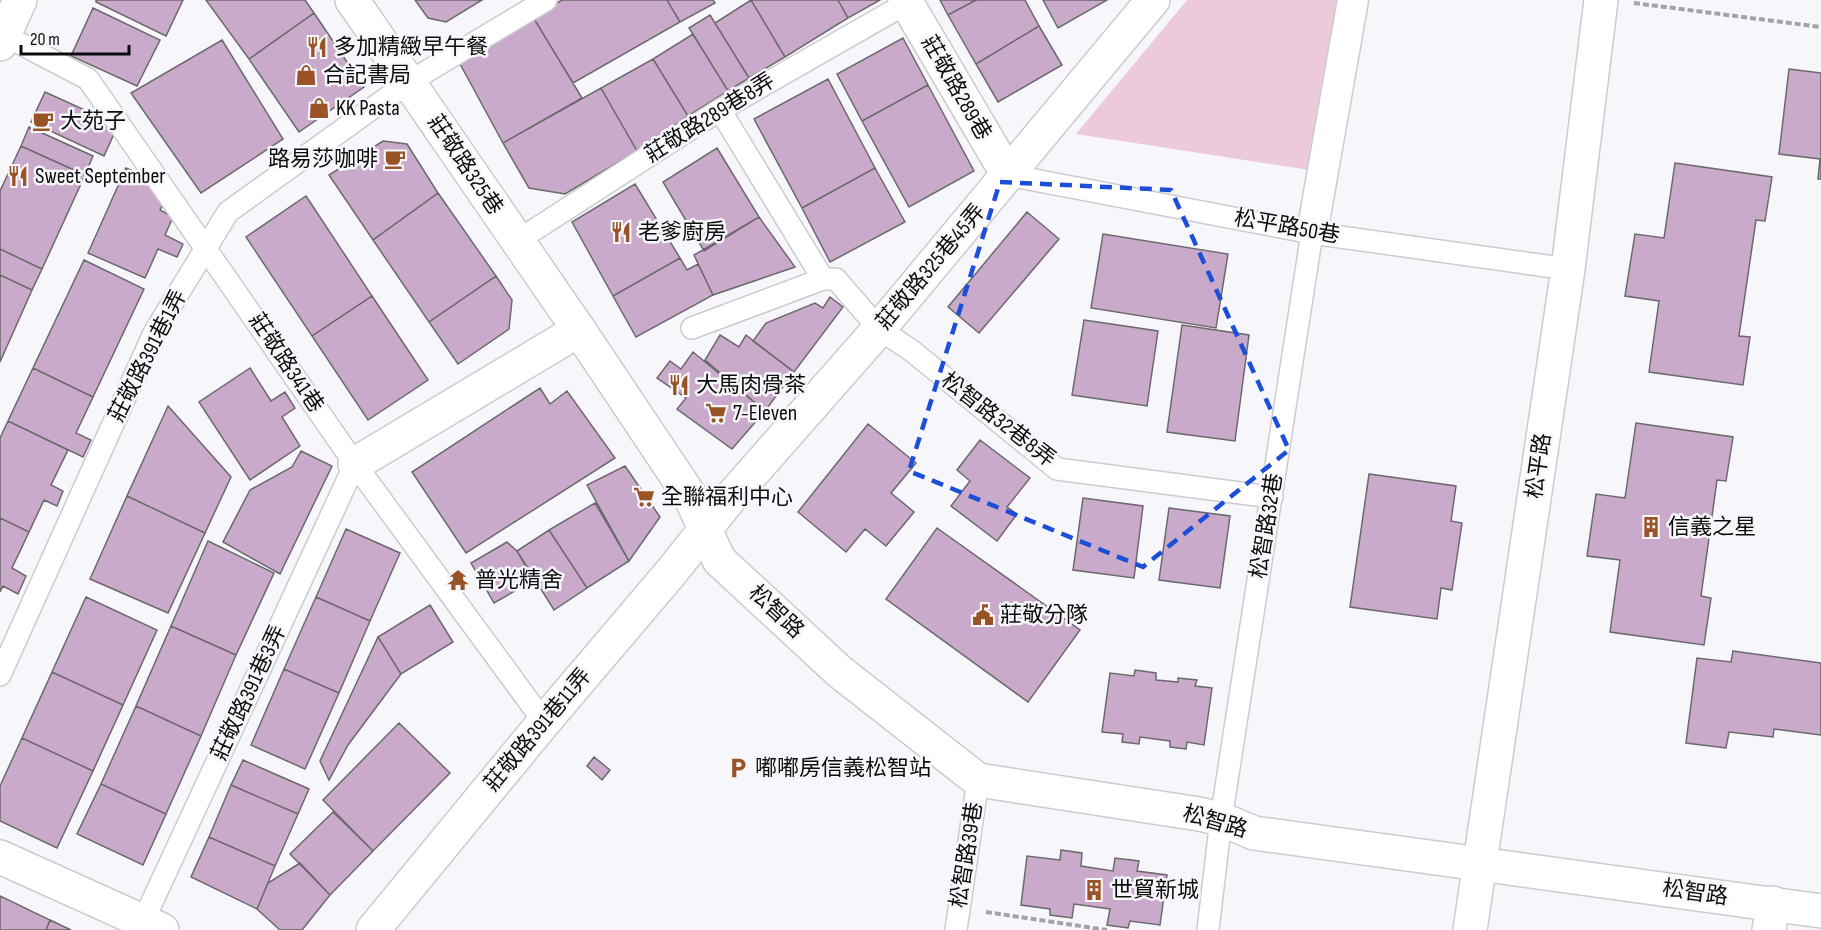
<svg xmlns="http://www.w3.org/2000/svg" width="1821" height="930" font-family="'Sofia Sans Condensed','Noto Sans TC',sans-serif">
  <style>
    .green { fill: #eccadb }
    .building { fill: #c9aaca; stroke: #6c696c; stroke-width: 1.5 }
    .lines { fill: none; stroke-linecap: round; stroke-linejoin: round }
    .service-casing { stroke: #cdcbcf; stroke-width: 24 }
    .pedestrian-casing { stroke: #cdcbcf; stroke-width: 33 }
    .minor-casing { stroke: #cdcbcf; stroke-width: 36 }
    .tertiary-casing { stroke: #cdcbcf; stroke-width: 36 }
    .path { stroke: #a3a2a5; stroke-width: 4; stroke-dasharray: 6 3; stroke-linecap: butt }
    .service { stroke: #fff; stroke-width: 21 }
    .pedestrian { stroke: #fff; stroke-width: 30 }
    .minor { stroke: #fff; stroke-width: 33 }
    .tertiary { stroke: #fff; stroke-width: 33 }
    .marked { fill: none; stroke: #1d4ed8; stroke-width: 4.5; stroke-dasharray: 12 8; stroke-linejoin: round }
    .labels { text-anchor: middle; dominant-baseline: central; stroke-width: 5; stroke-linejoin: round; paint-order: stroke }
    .poi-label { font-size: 22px; fill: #0d0d0e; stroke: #f7f6fa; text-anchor: start }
    .street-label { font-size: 22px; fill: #0d0d0e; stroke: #f7f6fa }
  </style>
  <rect width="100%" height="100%" fill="#f7f6fa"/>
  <path class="green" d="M1187,0H1342L1316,171L1076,134Z"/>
  <path class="building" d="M96,0H183L166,36L96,2Z
    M206,0H305L314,13L249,59Z
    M415,0H482L446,22L428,18Z
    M562,0H667L680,22L573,83L533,17Z
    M667,0H713L715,3L680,22Z
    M751,0L785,57L749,78L715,23Z
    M751,0H838L848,18L785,57Z
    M838,0H880L848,18Z
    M940,0H976L948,15Z
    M976,0H1025L1039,26L976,64L948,15Z
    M1043,0H1107L1058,28Z
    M93,8L160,40L137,86L71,56Z
    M314,13L364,87L299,132L249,59Z
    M710,15L749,78L728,91L689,28Z
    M533,17L582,98L503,143L459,62Z
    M1039,26L1062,65L998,102L976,64Z
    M693,34L728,91L688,116L653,59Z
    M903,38L928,85L862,121L837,74Z
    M222,40L283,139L201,193L131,93Z
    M653,59L688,116L637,151L601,88Z
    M1789,69L1821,73V179H1818L1820,159L1779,154Z
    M828,79L875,168L802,208L754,119Z
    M928,85L974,171L909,207L862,121Z
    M601,88L637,151L565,194L529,188L503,143Z
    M45,92L118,125L104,156L31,122Z
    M29,127L93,156L85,175L21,146Z
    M383,141L407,144L438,193L373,240L329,175Z
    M21,146L85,175L42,269L0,249V191Z
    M717,148L759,217L704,251L663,182Z
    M1675,163L1772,177L1765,221L1756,220L1739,336L1750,337L1743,385L1649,372L1659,301L1625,296L1635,234L1664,238Z
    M126,168L148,177L165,201L160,210L173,217L165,235L183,244L177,257L158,249L145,278L88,253Z
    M875,168L905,222L830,262L802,208Z
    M635,184L680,258L613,296L572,222Z
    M438,193L496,276L429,322L373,240Z
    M306,196L372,296L312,336L246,237Z
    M1027,212L1059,239L979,333L948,307Z
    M759,217L795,267L713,295L694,255Z
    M1103,234L1228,254L1216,328L1091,308Z
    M0,249L42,269L32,290L0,275Z
    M680,258L687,270L698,264L713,295L636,337L613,296Z
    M84,260L144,289L93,397L33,368Z
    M0,275L32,290L0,362Z
    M496,276L512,300L509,329L458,364L429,322Z
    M372,296L428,380L368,420L312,336Z
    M830,297L843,307L794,372L753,341L766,323L815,303L823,308Z
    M1084,320L1158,331L1147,406L1072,395Z
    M1182,325L1249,335L1235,441L1167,432Z
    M720,335L739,347L746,335L794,372L765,411L705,360Z
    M693,352L765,411L732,449L677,409L686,398L657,378L670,361L681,369Z
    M33,368L93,397L76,433L91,440L83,457L8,421Z
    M250,368L271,401L285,392L295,408L282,417L300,446L250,480L199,402Z
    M540,388L550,404L567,391L615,458L466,553L412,472Z
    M168,406L231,477L205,533L127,496Z
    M8,421L68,450L51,485L63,491L57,506L44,500L29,532L0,518V438Z
    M1636,423L1733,437L1726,481L1717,480L1701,596L1711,598L1704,645L1610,632L1620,560L1587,556L1596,494L1625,498Z
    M868,424L916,463L891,493L914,512L886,546L865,529L846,552L798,512Z
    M980,440L1030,478L1007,507L1017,514L997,541L951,506L970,481L957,470Z
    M301,451L332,466L280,574L223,542L250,490L292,467Z
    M625,466L660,517L629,561L587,485Z
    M1369,474L1456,486L1451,521L1462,523L1452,590L1441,588L1437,619L1350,607Z
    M127,496L205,533L168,613L90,579Z
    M1083,498L1143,506L1134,578L1073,570Z
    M595,503L629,561L587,588L549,530Z
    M1169,508L1230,516L1220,588L1159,580Z
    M0,518L29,532L12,568L26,576L18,594L3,586L0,592Z
    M937,528L1080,630L1028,702L886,599Z
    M346,529L400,553L370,621L316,597Z
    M549,530L587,588L554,610L517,551Z
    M208,541L274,573L236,655L171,626Z
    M507,542L517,551L534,580L494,603L471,563Z
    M86,597L157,630L123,705L52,672Z
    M316,597L370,621L339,693L284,669Z
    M430,605L453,642L401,674L378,637Z
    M171,626L236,655L201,736L136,706Z
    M378,637L401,674L348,745L329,780L320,761Z
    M1733,651L1821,663V735L1774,729L1773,737L1729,732L1726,748L1686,743L1697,658L1731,662Z
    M284,669L339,693L305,769L251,745Z
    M1135,670L1156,673V680L1178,682V678L1197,680L1195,686L1212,688L1204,745L1187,742L1186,749L1170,747V741L1140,737L1139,744L1122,742L1123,734L1102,732L1110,673L1134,676Z
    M52,672L123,705L93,771L22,738Z
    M136,706L201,736L166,814L101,784Z
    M399,723L450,773L373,851L323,800Z
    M22,738L93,771L57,848L0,821V786Z
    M594,757L610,770L602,780L587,766Z
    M243,760L309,789L298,814L231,785Z
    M101,784L166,814L143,865L77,834Z
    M231,785L298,814L275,866L209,837Z
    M333,812L373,851L330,895L290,854Z
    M209,837L275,866L257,909L191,877Z
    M1061,850L1082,853L1081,866L1113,871L1115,858L1139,861L1137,871L1167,875L1160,925L1130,921L1128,928L1107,925L1110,909L1074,904L1072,918L1050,915V909L1021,905L1027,856L1060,860Z
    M300,863L330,895L302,930H280L257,909L268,883Z
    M0,896L50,920L46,930H0Z
    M50,920L71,930H46Z"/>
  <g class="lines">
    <defs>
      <path id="service" d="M4,35L88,79L355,464L544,722
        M1008,175L1312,233L1568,269
        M517,241L720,110L907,3
        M823,279H836L879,329L912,351L1057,469L1272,497
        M692,328L823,279L720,110
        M0,675L154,333L228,212L409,82L546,0
        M139,930L355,464
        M956,930L978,780
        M1208,930L1221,819L1312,233"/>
      <path id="pedestrian" d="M1312,233L1353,0"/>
      <path id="minor" d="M905,0L1008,175
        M355,464L579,330
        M0,857L162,930
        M373,930L544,722L673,570L726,503L879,329L1153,0
        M1470,930L1568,269L1601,0
        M1769,930L1773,903"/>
      <path id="tertiary" d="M352,0L579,330L690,496L719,560L840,672L978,780L1199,814L1221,819L1254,833L1821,911
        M0,44L20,0"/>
    </defs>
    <use href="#service" class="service-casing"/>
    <use href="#pedestrian" class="pedestrian-casing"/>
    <use href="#minor" class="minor-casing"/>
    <use href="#tertiary" class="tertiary-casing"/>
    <path class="path" d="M1634,3L1821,27
      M986,912L1107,930"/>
    <use href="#service" class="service"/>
    <use href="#pedestrian" class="pedestrian"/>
    <use href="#minor" class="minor"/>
    <use href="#tertiary" class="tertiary"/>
  </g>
  <path class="marked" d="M1000,182L1171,190L1289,450L1143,567L909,471Z"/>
  <defs>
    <symbol id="restaurant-bare" viewBox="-9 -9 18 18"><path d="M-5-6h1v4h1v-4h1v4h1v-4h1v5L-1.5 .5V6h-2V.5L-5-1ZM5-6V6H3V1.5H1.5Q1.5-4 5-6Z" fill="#985427" stroke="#f7f6fa" stroke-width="2.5" paint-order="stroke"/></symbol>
    <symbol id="shop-bare" viewBox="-9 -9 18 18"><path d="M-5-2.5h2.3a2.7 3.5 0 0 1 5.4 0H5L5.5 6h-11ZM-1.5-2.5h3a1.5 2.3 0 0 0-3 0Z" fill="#985427" stroke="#f7f6fa" stroke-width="2.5" paint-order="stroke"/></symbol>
    <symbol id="cafe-bare" viewBox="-9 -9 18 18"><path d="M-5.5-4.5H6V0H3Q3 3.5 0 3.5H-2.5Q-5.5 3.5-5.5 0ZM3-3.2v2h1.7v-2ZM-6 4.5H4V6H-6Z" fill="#985427" stroke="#f7f6fa" stroke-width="2.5" paint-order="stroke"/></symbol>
    <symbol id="supermarket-bare" viewBox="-9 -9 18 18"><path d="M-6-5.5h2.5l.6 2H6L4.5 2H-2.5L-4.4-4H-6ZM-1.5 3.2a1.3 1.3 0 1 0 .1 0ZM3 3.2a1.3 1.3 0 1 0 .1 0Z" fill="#985427" stroke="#f7f6fa" stroke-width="2.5" paint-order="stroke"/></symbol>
    <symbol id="building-bare" viewBox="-9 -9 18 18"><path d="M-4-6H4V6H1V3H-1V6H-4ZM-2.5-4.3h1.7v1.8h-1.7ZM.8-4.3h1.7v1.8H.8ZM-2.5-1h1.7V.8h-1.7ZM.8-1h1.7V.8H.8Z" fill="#985427" stroke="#f7f6fa" stroke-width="2.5" paint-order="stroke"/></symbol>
    <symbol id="temple-bare" viewBox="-9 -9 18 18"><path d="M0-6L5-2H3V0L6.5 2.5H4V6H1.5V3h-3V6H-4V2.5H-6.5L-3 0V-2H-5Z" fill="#985427" stroke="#f7f6fa" stroke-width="2.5" paint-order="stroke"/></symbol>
    <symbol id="civic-bare" viewBox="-9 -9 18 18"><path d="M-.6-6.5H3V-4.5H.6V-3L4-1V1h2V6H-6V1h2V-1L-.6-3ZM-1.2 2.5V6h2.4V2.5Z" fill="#985427" stroke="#f7f6fa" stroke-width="2.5" paint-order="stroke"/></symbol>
    <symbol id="parking-bare" viewBox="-9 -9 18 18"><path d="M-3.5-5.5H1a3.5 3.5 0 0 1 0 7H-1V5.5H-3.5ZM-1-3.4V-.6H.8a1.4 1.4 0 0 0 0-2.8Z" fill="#985427" stroke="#f7f6fa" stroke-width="2.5" paint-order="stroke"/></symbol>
  </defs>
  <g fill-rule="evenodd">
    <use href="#restaurant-bare" x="302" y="32" width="30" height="30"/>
    <use href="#shop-bare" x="291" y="60" width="30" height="30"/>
    <use href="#shop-bare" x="304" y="93" width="30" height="30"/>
    <use href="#cafe-bare" x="28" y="106" width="30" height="30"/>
    <use href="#cafe-bare" x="380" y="144" width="30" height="30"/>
    <use href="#restaurant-bare" x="3" y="161" width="30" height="30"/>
    <use href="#restaurant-bare" x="606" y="217" width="30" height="30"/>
    <use href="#restaurant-bare" x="664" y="370" width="30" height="30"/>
    <use href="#supermarket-bare" x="701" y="398" width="30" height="30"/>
    <use href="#supermarket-bare" x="629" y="482" width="30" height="30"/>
    <use href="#building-bare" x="1636" y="512" width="30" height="30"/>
    <use href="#temple-bare" x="443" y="565" width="30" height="30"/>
    <use href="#civic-bare" x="968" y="600" width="30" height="30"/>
    <use href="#parking-bare" x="723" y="753" width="30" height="30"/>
    <use href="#building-bare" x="1079" y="875" width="30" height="30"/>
  </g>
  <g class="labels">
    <g class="poi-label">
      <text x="334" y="47">多加精緻早午餐</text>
      <text x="323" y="75">合記書局</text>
      <text x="336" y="108">KK Pasta</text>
      <text x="60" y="121">大苑子</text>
      <text x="378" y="159" text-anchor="end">路易莎咖啡</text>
      <text x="35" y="176">Sweet September</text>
      <text x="638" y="232">老爹廚房</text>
      <text x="696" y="385">大馬肉骨茶</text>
      <text x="733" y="413">7-Eleven</text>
      <text x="661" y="497">全聯福利中心</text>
      <text x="1668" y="527">信義之星</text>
      <text x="475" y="580">普光精舍</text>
      <text x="1000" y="615">莊敬分隊</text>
      <text x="755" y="768">嘟嘟房信義松智站</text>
      <text x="1111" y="890">世貿新城</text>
    </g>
    <g class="street-label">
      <text transform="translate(956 88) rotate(60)">莊敬路289巷</text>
      <text transform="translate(710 118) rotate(-32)">莊敬路289巷8弄</text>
      <text transform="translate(465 165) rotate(56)">莊敬路325巷</text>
      <text transform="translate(1287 227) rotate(10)">松平路50巷</text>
      <text transform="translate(931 267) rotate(-50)">莊敬路325巷45弄</text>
      <text transform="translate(148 356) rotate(-63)">莊敬路391巷1弄</text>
      <text transform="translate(286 363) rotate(56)">莊敬路341巷</text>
      <text transform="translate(998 420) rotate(38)">松智路32巷8弄</text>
      <text transform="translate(1539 466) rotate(-82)">松平路</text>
      <text transform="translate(1267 526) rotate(-81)">松智路32巷</text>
      <text transform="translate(776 612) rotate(43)">松智路</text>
      <text transform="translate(249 693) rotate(-65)">莊敬路391巷3弄</text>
      <text transform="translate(538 730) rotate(-50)">莊敬路391巷11弄</text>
      <text transform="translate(1215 822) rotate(16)">松智路</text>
      <text transform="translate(967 855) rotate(-81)">松智路39巷</text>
      <text transform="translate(1695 893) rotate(8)">松智路</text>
    </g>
  </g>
  <path d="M21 45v9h108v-9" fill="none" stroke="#0d0d0e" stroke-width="3"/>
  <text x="30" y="45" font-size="18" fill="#0d0d0e" stroke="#f7f6fa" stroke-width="4.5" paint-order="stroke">20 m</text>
</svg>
